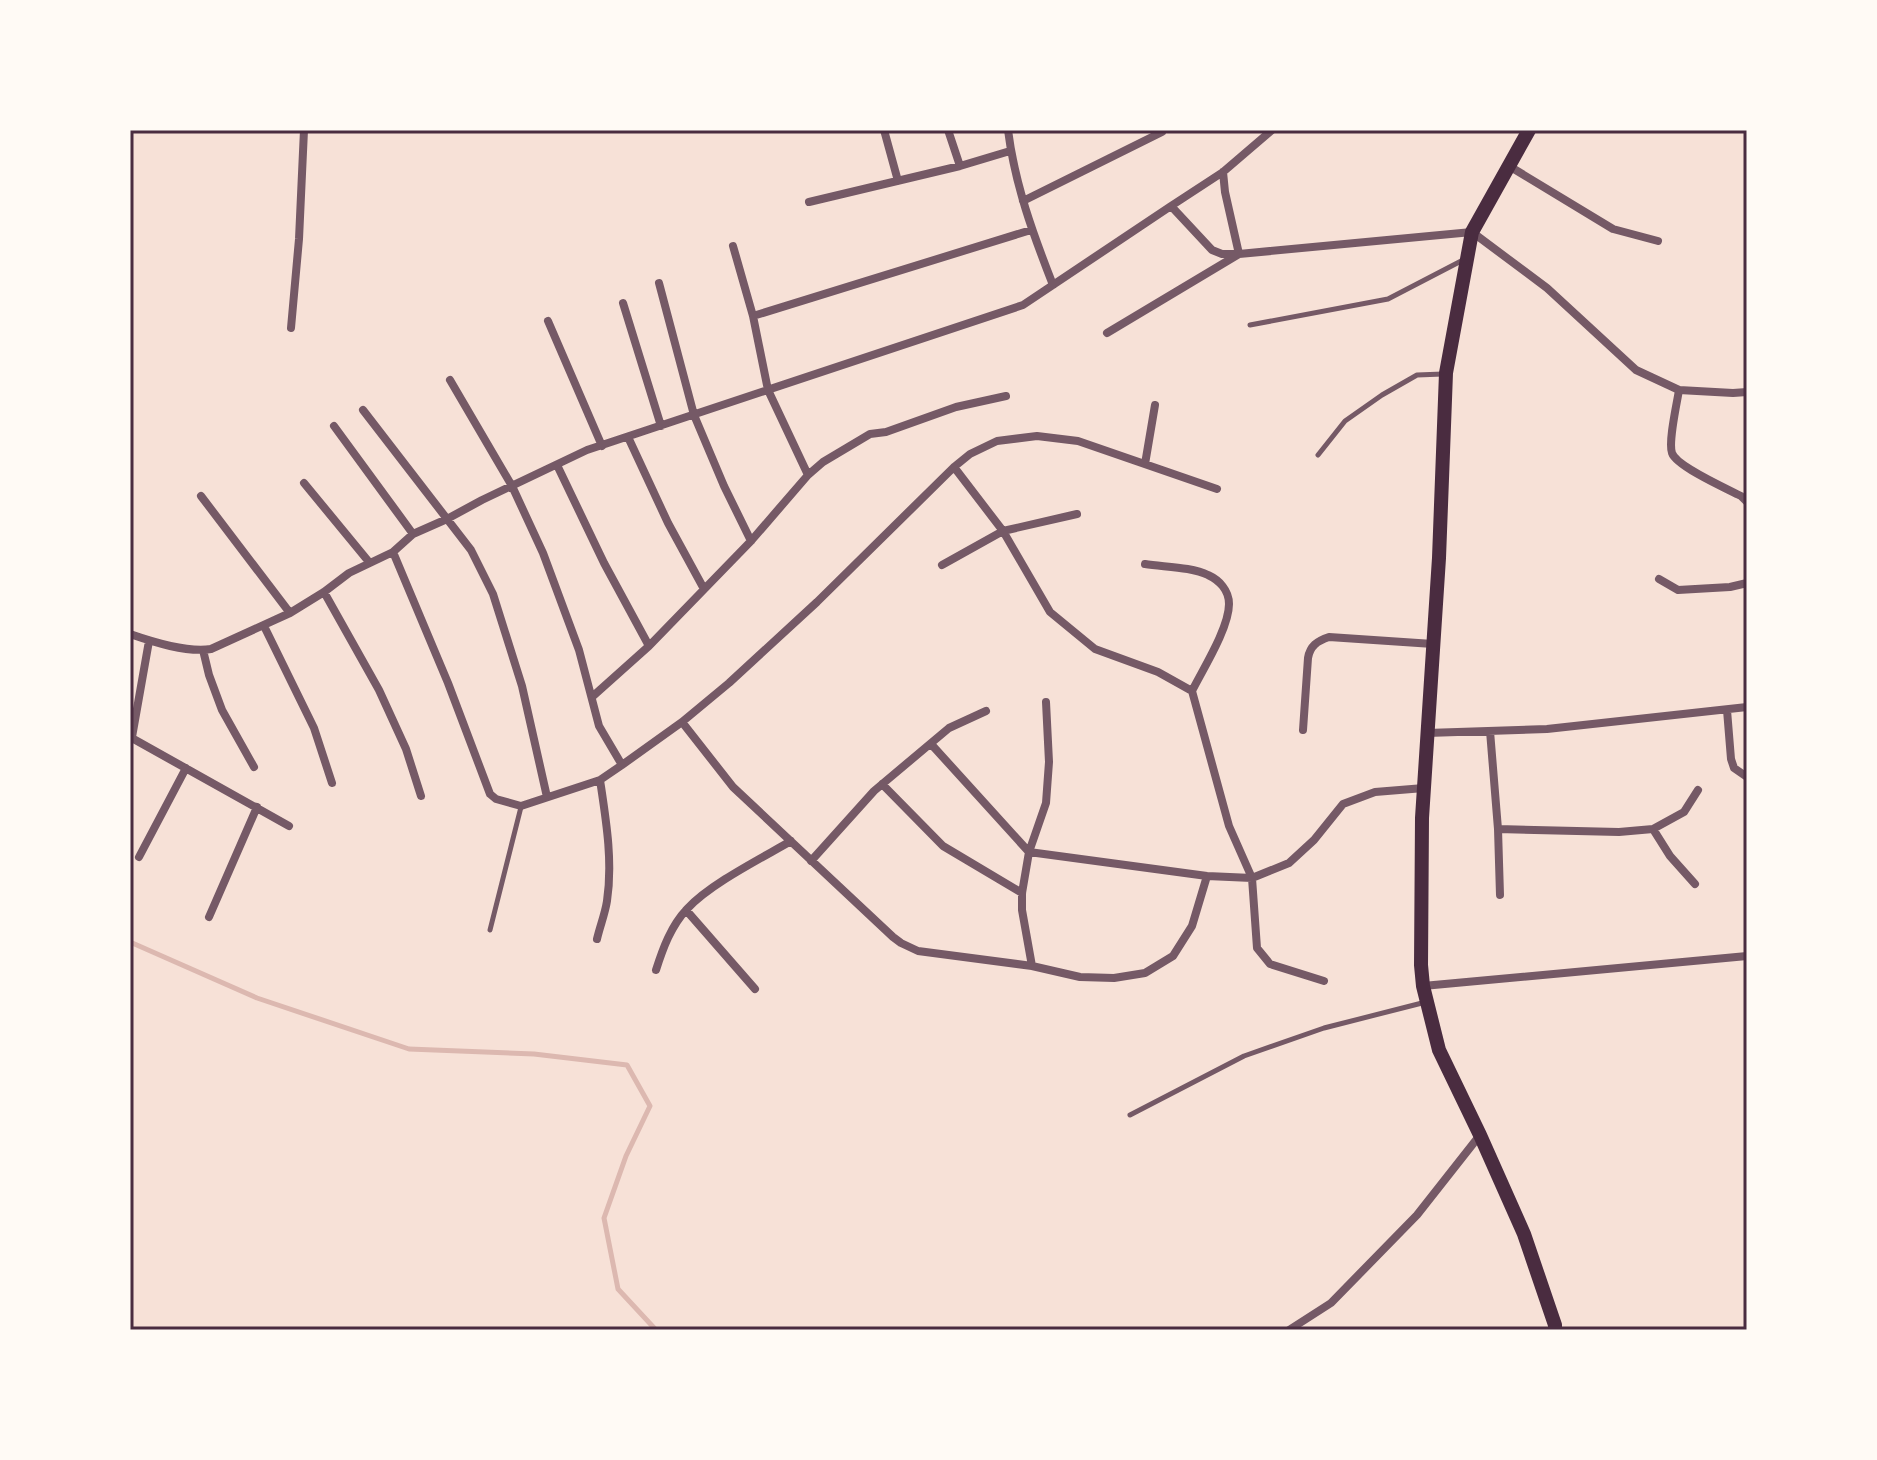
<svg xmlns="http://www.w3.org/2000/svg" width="1877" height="1460" font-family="'Golos Text',sans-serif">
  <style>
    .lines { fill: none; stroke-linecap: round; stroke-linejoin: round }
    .stream { stroke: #dcb8b0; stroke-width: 5 }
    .service { stroke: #755966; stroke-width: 5 }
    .minor { stroke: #755966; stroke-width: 8 }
    .secondary { stroke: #4a2c40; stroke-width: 14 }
    .neatline { fill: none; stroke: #4a2c40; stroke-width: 3 }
  </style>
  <rect width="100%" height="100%" fill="#f7e1d7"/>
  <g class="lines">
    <path class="stream" d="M130,942L257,998L409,1049L534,1054L627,1065L650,1106L626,1156L604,1218L618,1289L656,1330"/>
    <path class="service" d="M1250,325L1388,299L1465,259
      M1318,455L1345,421L1382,395L1417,375L1443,374
      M490,930L521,807
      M1130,1115L1244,1056L1324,1028L1426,1002"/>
    <path class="minor" d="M884,130L898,181
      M948,130L960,166
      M1008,130C1015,185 1033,234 1053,285
      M1509,166L1613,229L1658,241
      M1023,201L1162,132
      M809,202L960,166L1010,151
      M1171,206L1223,172L1272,130
      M733,246L753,316L768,390L808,475
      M659,283L694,415L724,486L751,541
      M623,303L661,426
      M753,316L1031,230
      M548,321L602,446
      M291,328L299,239L304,130
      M1107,333L1239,254L1225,192L1223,172
      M450,380L512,486L543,553L579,650L599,726L622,765
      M1679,390C1677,403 1668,442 1672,453C1676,466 1727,489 1741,496L1747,502
      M363,410L471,550L493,594L522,686L547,797
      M334,426L413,534
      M628,437L668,523L704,589
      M1145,464L1155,405
      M557,465L604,563L649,646
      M954,467L1003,531L1050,612L1095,649L1158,672L1192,691
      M304,483L369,562
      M201,496L290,613
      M393,552L448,683L490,794L496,799L521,806L600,780L622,765L682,722L729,683L817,602L954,467L970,454L997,441L1037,436L1078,441L1217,489
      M1145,564C1164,567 1192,567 1208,575C1219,580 1229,590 1229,604C1229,628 1203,669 1192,691L1229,826L1252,878L1257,948L1270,964L1324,981
      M942,565L1003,531L1077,514
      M1659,579L1678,590L1730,587L1747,583
      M324,592L379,690L406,749L421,796
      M264,626L314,728L332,783
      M130,634C153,642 187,653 211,649L290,613L324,592L349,573L393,552L413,534L447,519L482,500L587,450L1023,305L1171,206L1212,250L1222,254H1239L1472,232L1547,288L1636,370L1679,390L1733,393L1747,392
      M203,650L209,675L222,710L254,767
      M592,697L649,646L751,541L808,475L823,462L870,434L886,432L956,407L1006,396
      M1727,710L1731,759L1734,768L1747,777
      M682,722L733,787L893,937L901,943L918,951L1032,966L1080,977L1114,978L1145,973L1173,956L1192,926L1207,876
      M1303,730L1308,658C1310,646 1317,641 1329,637L1433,644
      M1490,731L1498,829L1500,895
      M1427,733L1547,729L1747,707
      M130,737L289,826
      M132,737L149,641
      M931,744L1029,852L1046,803L1049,762L1046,702
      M882,784L943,846L1022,893
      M1498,829L1619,832L1653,829L1684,812L1698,790
      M1653,829L1670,856L1695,884
      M139,857L186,768
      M811,861L874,791L949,728L986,711
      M686,910L755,989
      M209,917L257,807
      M597,939C600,926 605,914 607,901C613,861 606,820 600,780
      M1032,966L1022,910V893L1029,852L1207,876L1252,878L1289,863L1314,840L1343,804L1375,792L1424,788
      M656,970C663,948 671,926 687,909C710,884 760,859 791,841
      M1423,986L1747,956
      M1289,1330L1331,1303L1417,1215L1480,1135"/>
    <path class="secondary" d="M1529,130L1472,232L1446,373L1439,558L1422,818L1421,965L1423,986L1439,1050L1480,1135L1524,1234L1555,1325V1330"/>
  </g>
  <rect width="1877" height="1460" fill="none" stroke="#fffaf5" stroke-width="264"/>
  <rect x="132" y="132" width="1613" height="1196" class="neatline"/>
</svg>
